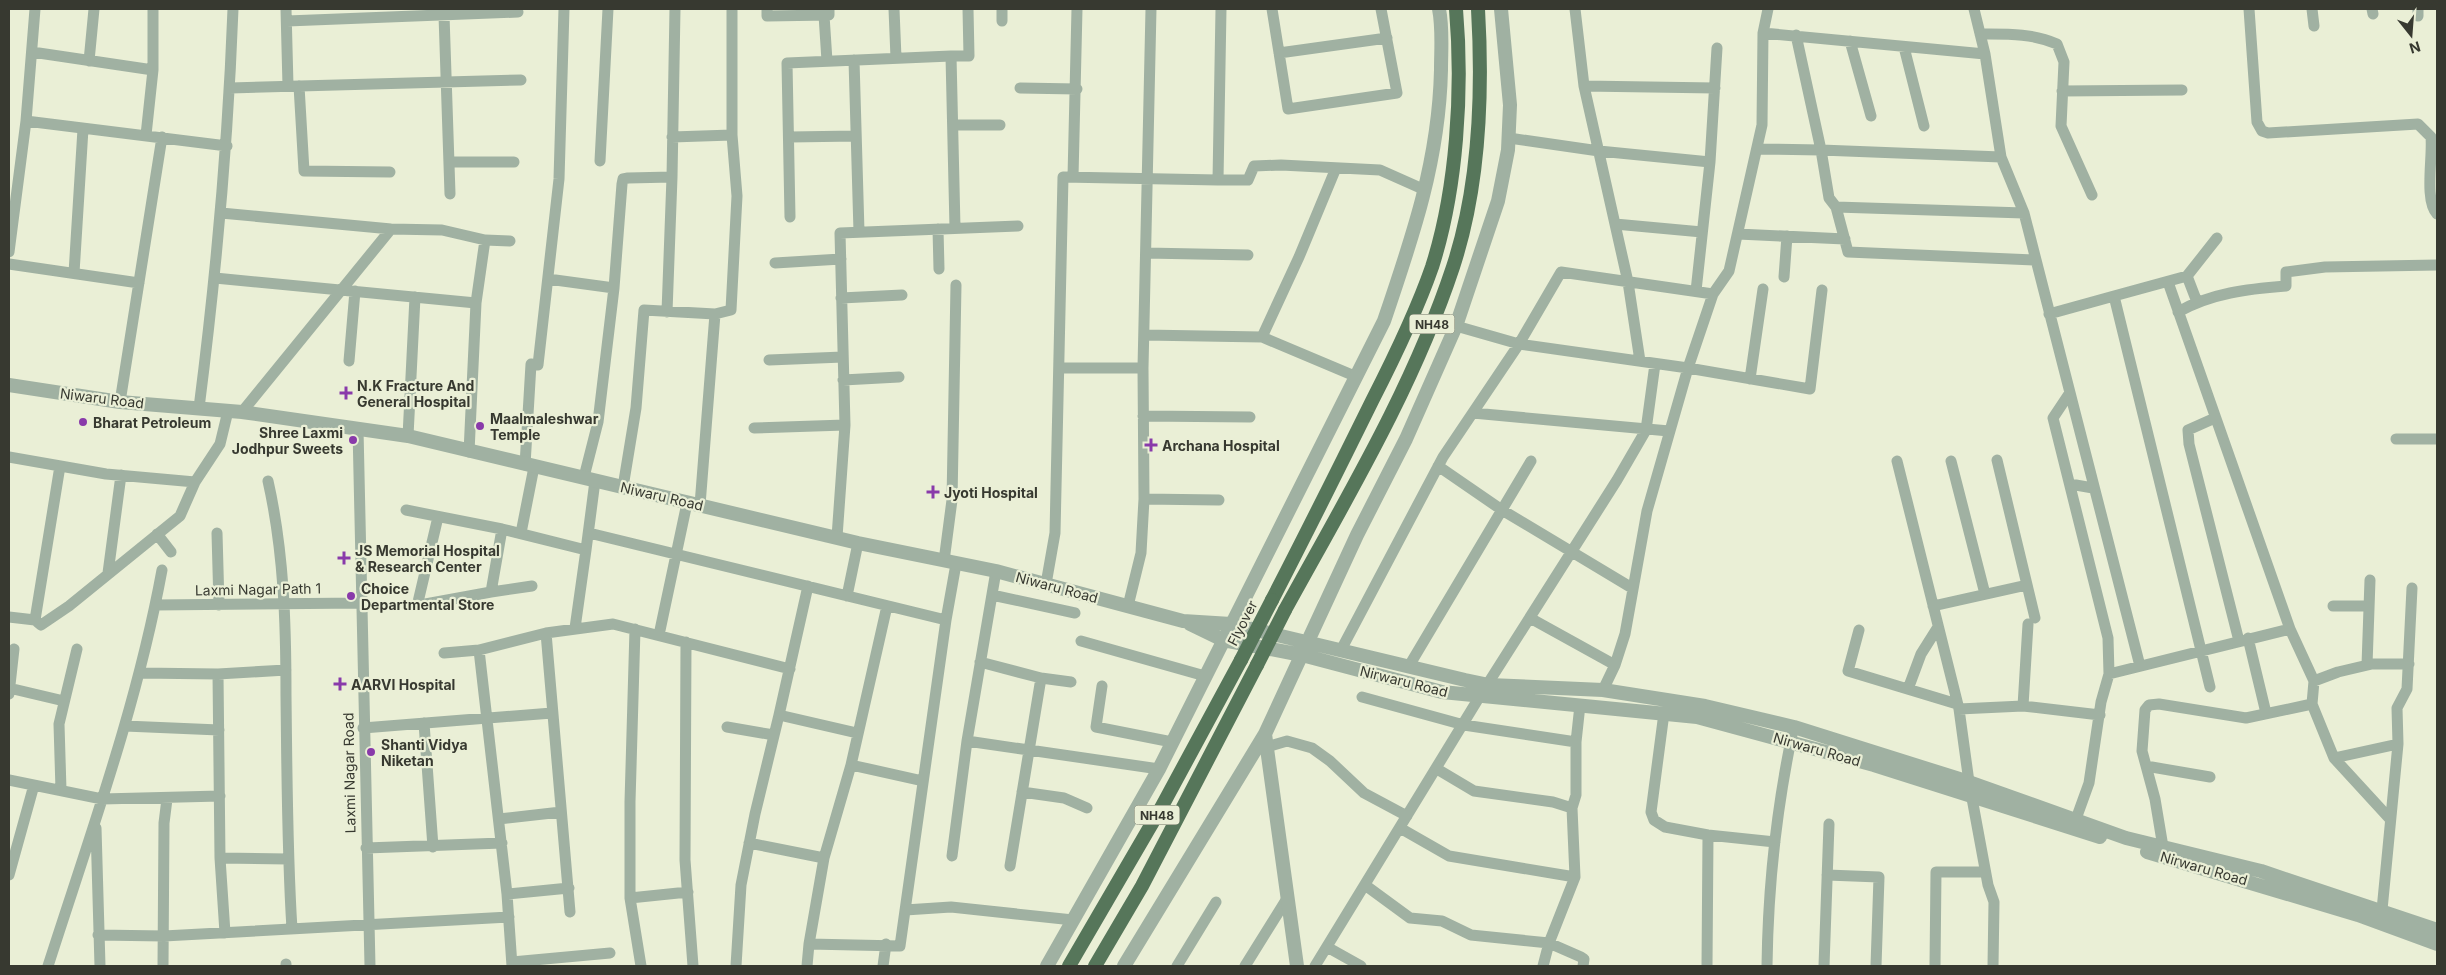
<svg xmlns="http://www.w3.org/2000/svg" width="2446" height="975" font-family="Inter,sans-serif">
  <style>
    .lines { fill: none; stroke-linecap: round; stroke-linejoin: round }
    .minor { stroke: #a0b1a2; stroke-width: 11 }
    .tertiary { stroke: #a0b1a2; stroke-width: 14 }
    .trunk { stroke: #56765a; stroke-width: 14 }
    .trunk-bridge { stroke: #56765a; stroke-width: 14 }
    .poi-dot { fill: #893aaa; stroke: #eaefd6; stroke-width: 2 }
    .labels { text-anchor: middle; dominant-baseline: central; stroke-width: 4.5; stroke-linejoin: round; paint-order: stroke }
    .shield { fill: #eaefd6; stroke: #6d7062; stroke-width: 1 }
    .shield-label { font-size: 12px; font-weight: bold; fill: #373930 }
    .poi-label { font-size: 14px; font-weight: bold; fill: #373930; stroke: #eaefd6; text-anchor: start }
    .street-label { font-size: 14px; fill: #373930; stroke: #eaefd6 }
  </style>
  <rect width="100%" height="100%" fill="#eaefd6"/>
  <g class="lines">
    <path class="minor" d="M286,9L288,86
      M767,9V16L829,15V9
      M894,9L896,58
      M1272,9L1288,109L1397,93L1381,9
      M1575,9L1584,86L1628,282L1640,361
      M1974,9L1985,54L2001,157L2024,213L2140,666
      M2249,9L2257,122L2262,131L2268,133L2418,124L2431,137C2433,157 2424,200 2437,214
      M2312,9L2314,26
      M2372,9L2373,14
      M2418,9V16
      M444,15L450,194
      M824,15L827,61
      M287,21L518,12
      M1002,21V9
      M1763,33L1985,54
      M1980,34C2007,34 2032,33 2057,44L2064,62L2061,126L2092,195
      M1850,41L1871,116
      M1904,47L1924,126
      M32,52L153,70
      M1279,53L1387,38
      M951,56H969L968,9
      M854,60L859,232
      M89,61L94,9
      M299,86L304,171L390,172
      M1584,86L1715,88
      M230,88L521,80
      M1020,88L1077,89
      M2062,91L2182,90
      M26,121L227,146
      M953,125H1000
      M146,135L153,70V9
      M672,137L732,135
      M790,137L856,136
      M1509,138L1599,151L1710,162L1696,291
      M1757,149L1821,150L1796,35
      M600,161L608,9
      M449,162H514
      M1710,162L1717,48
      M1073,177L1077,9
      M1218,180H1248L1254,166L1281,165L1380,170L1425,190
      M1836,207L1829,198L1821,150L2001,157
      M2024,213L1836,207L1848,252L2036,260
      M790,217L787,63L951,56L955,228
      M1615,224L1702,232
      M938,229L939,269
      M1738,234L1845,239
      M485,240L510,241
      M9,252L26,121L35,9
      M1146,253L1248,255
      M775,263L841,259
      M9,264L139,283
      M74,273L83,129
      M2187,276L2197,302
      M1784,277L1787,236
      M215,278L476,303L485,240L442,230L391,229L221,213
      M548,279L614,288
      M2114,296L2187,276L2217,238
      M841,298L902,295
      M667,312L672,177
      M2178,312C2211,293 2248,289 2286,286V272L2325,267L2437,265
      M715,314L731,310L737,196L732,135V9
      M2049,314L2114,296L2210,687
      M1456,326L1519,344L1688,368L1713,294L1729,271L1762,125L1763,33L1768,9
      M1144,335L1262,337L1299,257L1336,168
      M1262,337L1357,377
      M769,360L843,357
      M349,361L355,291
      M1059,368H1143
      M1750,379L1763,289
      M843,380L899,377
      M2069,394L2053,418L2108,638L2109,674
      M120,402L162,137
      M199,408C216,275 228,143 233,9
      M242,412L391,229
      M1473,413L1669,431
      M1143,416L1250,417
      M2215,418L2188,430L2189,444L2239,641
      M754,428L845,425
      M358,429L370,966
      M408,436L415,297
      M2396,439H2437
      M469,452L476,303
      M9,457L106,474L195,482L220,444L228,411
      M1997,460L2035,618
      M1897,461L1959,709L1969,782L1988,885L1994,902L1993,966
      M1951,461L1985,594
      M525,465L531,364L538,365L559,179L564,9
      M1438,466L1502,510L1632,588
      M584,477L598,422L614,288L622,184L623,179L628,178L672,177L675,9
      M268,481C284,552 286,624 286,696C287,774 287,851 292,929
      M2070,484L2093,488
      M623,487L636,408L644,310L715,314L700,505
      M1144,499L1219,500
      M406,510L502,529L586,550L595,481
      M438,517L418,602L420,605L491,592L502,529
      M217,533L219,605
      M521,533L534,467
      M589,533L946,620L956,564
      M157,534L171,552
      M837,537L845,425L840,233L1018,226
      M944,561L952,500L956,285
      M108,573L121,475
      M1046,584L1055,533L1063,177L1218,180L1221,9
      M491,592L532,586
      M992,595L1075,613
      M847,596L858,543
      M155,605L361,603
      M1128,606L1141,553L1144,499L1143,368L1151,9
      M1933,606L2027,585
      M2333,606H2369
      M9,617L35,620L41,625L69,606L180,516L195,482
      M1530,618L1615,665
      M35,620L60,466
      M575,628L586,550
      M635,629L630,802V898L688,892
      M2290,629L2314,681L2312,704L2334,758L2398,744
      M1859,630L1848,671L1957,704
      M546,633L570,912
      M659,635L687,503
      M2248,638L2266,713
      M1081,641L1205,676
      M686,642L685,860L693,966
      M479,650L507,894L512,966
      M1341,650L1443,457L1519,344L1561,272L1713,294
      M444,653L479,650L546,633L613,624L790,669
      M980,662L1041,678L1071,682
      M2367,665L2370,580
      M1409,666L1531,461
      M140,673L218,674L286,670
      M218,674L220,858L225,933
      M2314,681L2338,672L2372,664H2409
      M1102,686L1096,727L1172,742
      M9,688L64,701
      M1908,689L1921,654L1938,627
      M1603,690L1615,665L1625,634L1647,511L1688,368L1810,389L1822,290
      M9,694L14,649
      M1362,697L1464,725L1576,742
      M2023,706L2028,624
      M1959,709L2023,706L2100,715
      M1664,713L1651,812L1654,820L1665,827L1708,835L1775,842
      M779,715L808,586
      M424,723L433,847
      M125,726L219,730
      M727,727L774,735
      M363,728L552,713
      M967,741L1159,769
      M1267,747L1287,741L1312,748L1330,761L1364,793L1407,816
      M2334,758L2390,819
      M851,765L923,781
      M2146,766L2210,777
      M1437,769L1474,791L1553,802L1572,808L1576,795V742L1580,705
      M9,780L102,799L220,796
      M61,790L59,724L77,649
      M1022,792L1064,798L1087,808
      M1572,808L1575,877L1549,943L1581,957L1584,959L1583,966
      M499,819L561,812
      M2076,819L2089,783L2101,702L2109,674L2290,629L2168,282
      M96,828L100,966
      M1400,828L1449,856L1575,877
      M749,843L824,858
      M2163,847L2155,799L2142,751L2145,710L2149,705L2159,704L2246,718L2312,704
      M366,848L502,843
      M952,856L967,741L996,571
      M220,858L288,859
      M1010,866L1041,678
      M9,875L34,785
      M1827,875L1879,877L1876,966
      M1365,885L1410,918L1442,921L1471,935L1549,943L1543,966
      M507,894L569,888
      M630,898L641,966
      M905,910L951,907L1073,920
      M2382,910L2398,744L2397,708L2407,689L2412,588
      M98,935L164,936L509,917
      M809,944L900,946L946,620
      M1327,947L1361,966
      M512,962L610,953
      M286,964V966
      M48,966C90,835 137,706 162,570
      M163,966L164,823L167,799
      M736,966L741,885L755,814L779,715L857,733
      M807,966L809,944L824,858L851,765L887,606
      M883,966L886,944
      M1177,966L1216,902
      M1245,966L1288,897
      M1315,966L1480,696L1617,480L1646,430L1655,364
      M1707,966L1708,835
      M1767,966C1768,888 1776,812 1792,735
      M1824,966L1829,824
      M1935,966L1936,872H1985"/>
    <path class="tertiary" d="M9,385L120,402L242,412L408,436L858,543L996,571L1183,621L1231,624L1465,680L1489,685L1603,690L1705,706L1794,727L1969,782L2126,838L2261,871L2437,930
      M1190,624L1223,640L1302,655L1442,692L1697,717L1874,765L2100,837
      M1265,734L1297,966
      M2147,852L2358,915L2437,944
      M1047,966L1159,769L1384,321C1413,236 1439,160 1441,70C1441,49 1443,29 1439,9
      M1124,966L1265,734L1357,535L1406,439L1456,326L1498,201L1508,150L1510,105L1501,9"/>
    <path class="trunk" d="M1272,600C1306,534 1339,468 1372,401C1394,358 1416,313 1432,267C1457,189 1463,90 1456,9
      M1285,610C1346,499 1413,388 1453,267C1480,185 1483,94 1478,9
      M1069,966L1161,808L1241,660
      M1095,966L1142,886L1257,665"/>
    <path class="trunk-bridge" d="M1241,660L1272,600
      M1257,665L1285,610"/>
  </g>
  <g class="poi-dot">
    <path d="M343.5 385.5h5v5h5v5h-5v5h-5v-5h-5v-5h5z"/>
    <circle cx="83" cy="422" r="5"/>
    <circle cx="480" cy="426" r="5"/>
    <circle cx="353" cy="440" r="5"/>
    <path d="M1148.5 437.5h5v5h5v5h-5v5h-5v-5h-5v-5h5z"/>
    <path d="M930.5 484.5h5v5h5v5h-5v5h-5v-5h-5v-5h5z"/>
    <path d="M341.5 550.5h5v5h5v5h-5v5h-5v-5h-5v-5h5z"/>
    <circle cx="351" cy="596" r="5"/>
    <path d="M337.5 676.5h5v5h5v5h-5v5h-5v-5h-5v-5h5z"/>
    <circle cx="371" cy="752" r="5"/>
  </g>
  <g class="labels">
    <g class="shield">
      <rect x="1409.5" y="314.5" width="45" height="19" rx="4"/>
      <rect x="1134.5" y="805.5" width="45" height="19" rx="4"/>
    </g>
    <g class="shield-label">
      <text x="1432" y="324">NH48</text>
      <text x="1157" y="815">NH48</text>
    </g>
    <g class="poi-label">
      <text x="357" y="385">N.K Fracture And<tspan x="357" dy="16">General Hospital</tspan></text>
      <text x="490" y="418">Maalmaleshwar<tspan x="490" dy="16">Temple</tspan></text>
      <text x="93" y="422">Bharat Petroleum</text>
      <text x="343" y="432" text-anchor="end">Shree Laxmi<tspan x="343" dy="16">Jodhpur Sweets</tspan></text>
      <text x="1162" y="445">Archana Hospital</text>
      <text x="944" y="492">Jyoti Hospital</text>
      <text x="355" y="550">JS Memorial Hospital<tspan x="355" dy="16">&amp; Research Center</tspan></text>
      <text x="361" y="588">Choice<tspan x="361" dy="16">Departmental Store</tspan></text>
      <text x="351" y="684">AARVI Hospital</text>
      <text x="381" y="744">Shanti Vidya<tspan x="381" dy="16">Niketan</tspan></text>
    </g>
    <g class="street-label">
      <text transform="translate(102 398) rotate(7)">Niwaru Road</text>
      <text transform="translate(662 496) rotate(13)">Niwaru Road</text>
      <text transform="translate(1057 587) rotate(15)">Niwaru Road</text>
      <text transform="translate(258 589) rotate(-1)">Laxmi Nagar Path 1</text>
      <text transform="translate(1242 623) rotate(-63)">Flyover</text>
      <text transform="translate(1404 681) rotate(14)">Nirwaru Road</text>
      <text transform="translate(1817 749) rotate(16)">Nirwaru Road</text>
      <text transform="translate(349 773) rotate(-91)">Laxmi Nagar Road</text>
      <text transform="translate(2204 868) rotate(16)">Nirwaru Road</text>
    </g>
  </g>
  <rect width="2446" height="975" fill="none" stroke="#373930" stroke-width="20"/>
  <g transform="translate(2411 35) rotate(163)" stroke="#eaefd6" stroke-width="4" paint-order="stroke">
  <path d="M0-4L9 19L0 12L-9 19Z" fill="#373930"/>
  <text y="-8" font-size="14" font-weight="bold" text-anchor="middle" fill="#373930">N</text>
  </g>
</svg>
